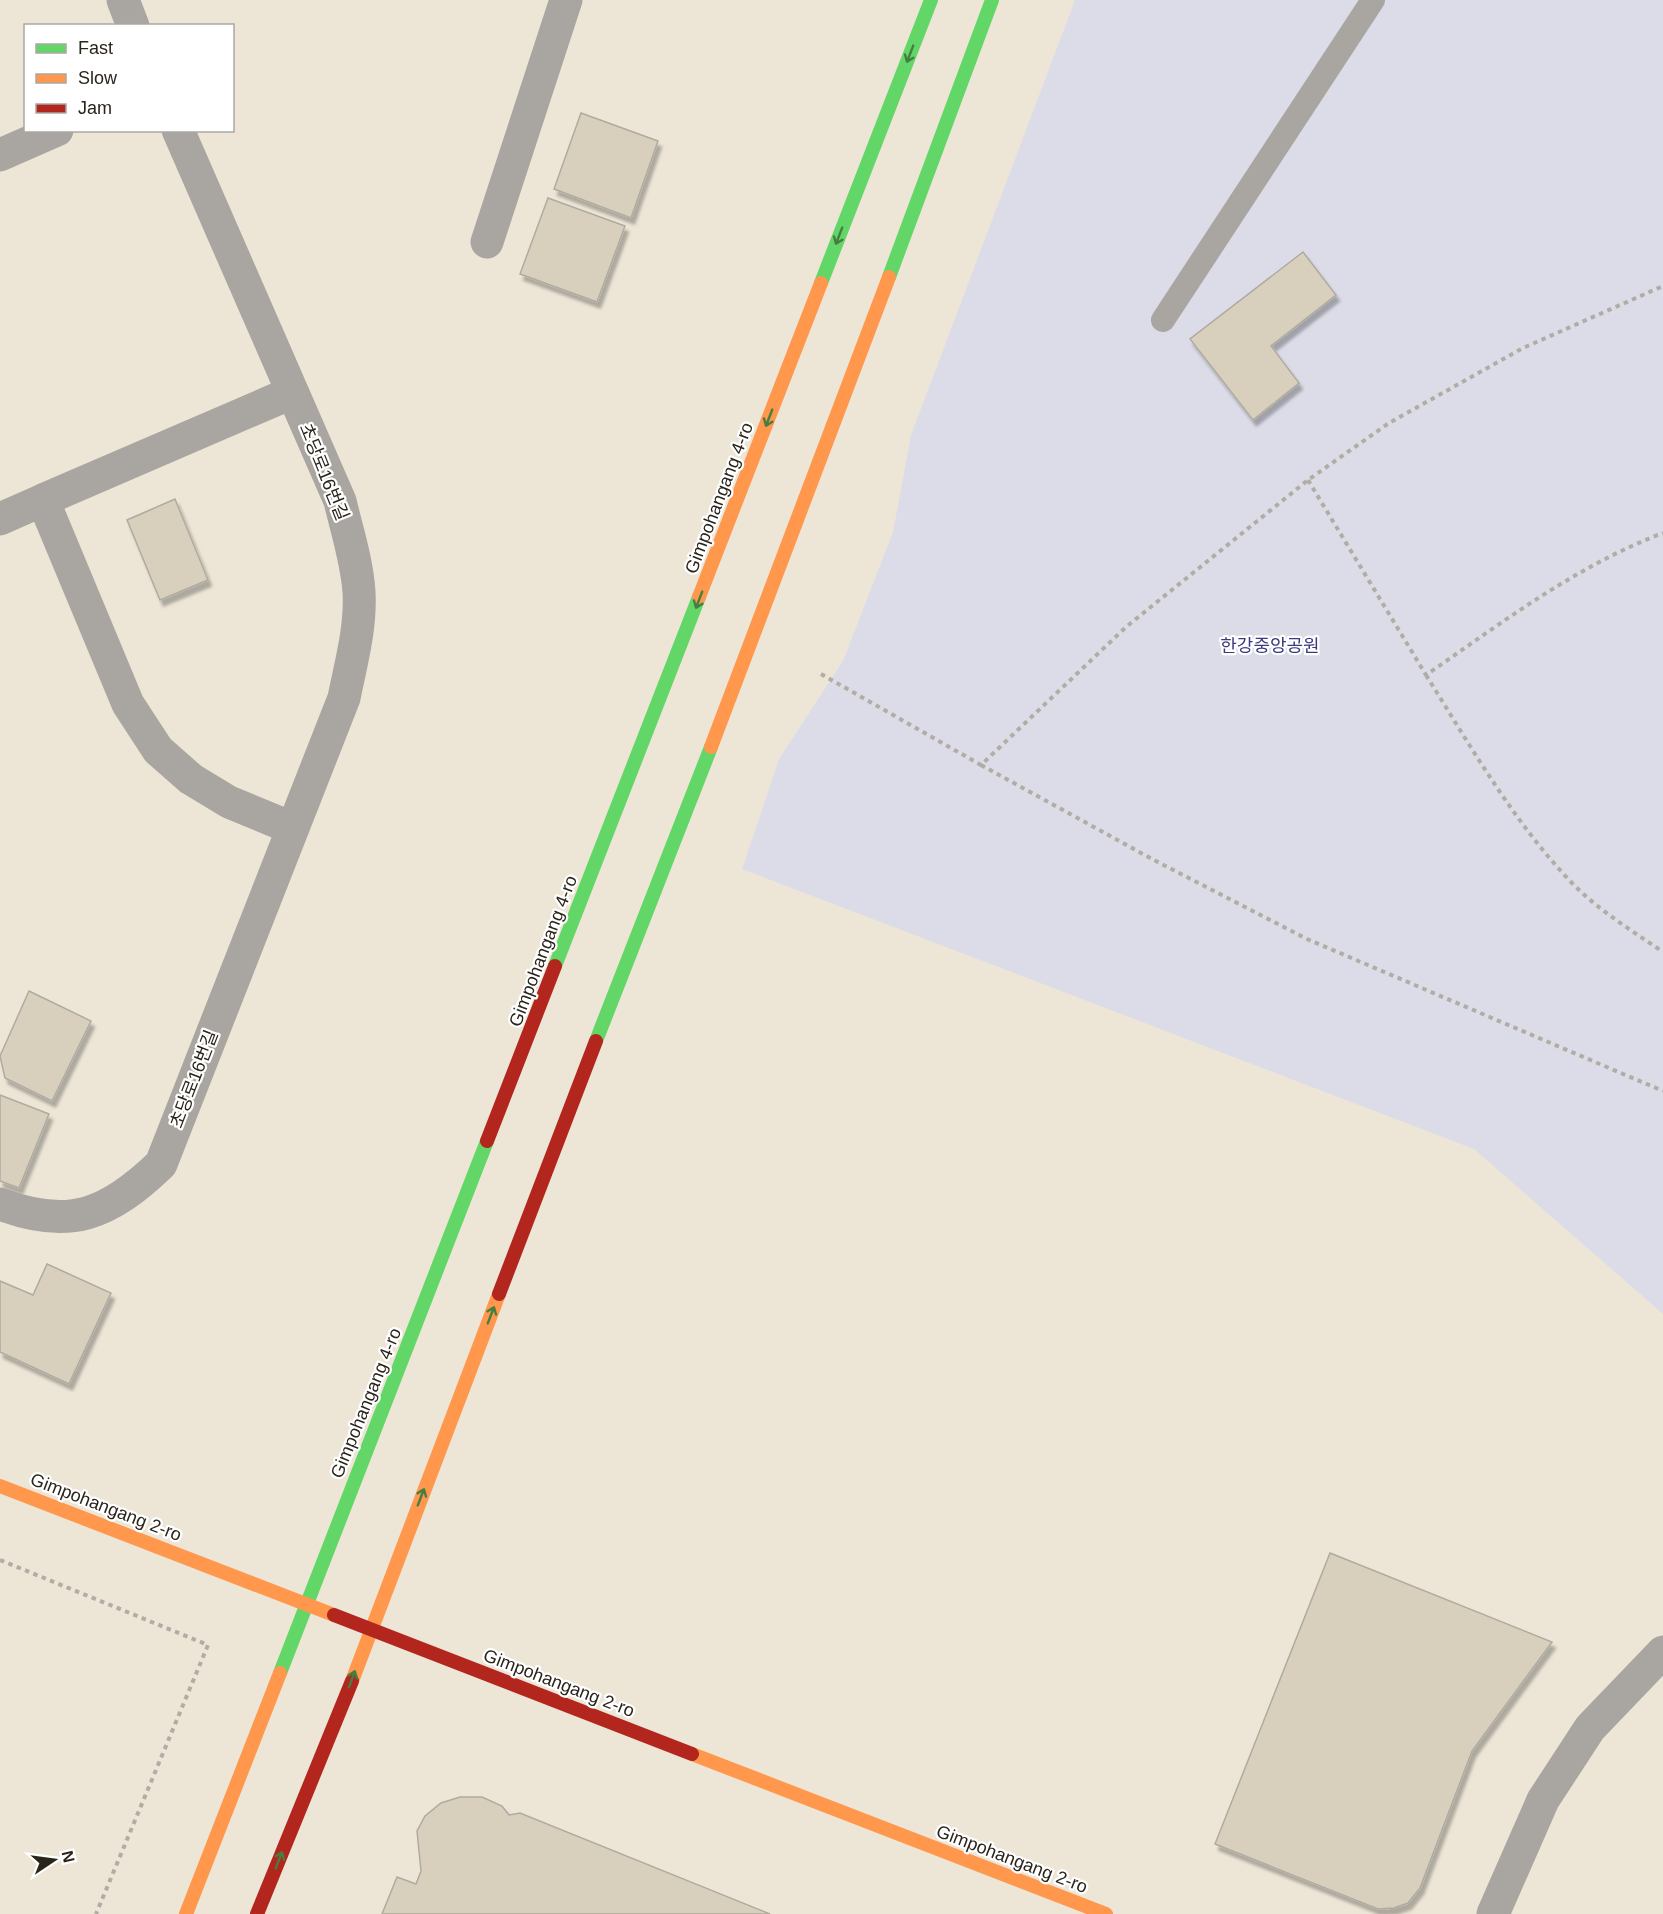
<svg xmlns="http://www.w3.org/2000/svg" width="1663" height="1914" font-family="Arial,'Noto Sans KR',sans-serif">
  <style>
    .green { fill: #dcdce8 }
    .building { fill: #d8cfbd; stroke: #b0aba0; stroke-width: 1.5; filter: url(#shadow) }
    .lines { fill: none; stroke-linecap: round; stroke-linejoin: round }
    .path { stroke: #b1ada5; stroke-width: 4; stroke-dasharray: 4.5 4.5; stroke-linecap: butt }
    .lane { stroke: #a9a6a1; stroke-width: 24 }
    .street { stroke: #a9a6a1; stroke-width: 33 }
    .fast { stroke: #63d668; stroke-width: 14 }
    .slow { stroke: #ff974d; stroke-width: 14 }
    .jam { stroke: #b3261e; stroke-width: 14 }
    .oneway { stroke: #467e42 }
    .labels { text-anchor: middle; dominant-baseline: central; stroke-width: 4.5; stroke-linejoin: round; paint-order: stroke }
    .street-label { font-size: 18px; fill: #2a251b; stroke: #fff }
    .park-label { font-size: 18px; fill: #393a7f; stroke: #fff }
  </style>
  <defs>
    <filter id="shadow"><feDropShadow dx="3.5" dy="6" stdDeviation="1.5" flood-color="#0004"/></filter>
  </defs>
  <rect width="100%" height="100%" fill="#ede6d7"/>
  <path class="green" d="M1075,0H1663V1314L1474,1149L742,869L779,759L843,661L893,532L911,435Z"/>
  <path class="building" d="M581,113L658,141L631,218L554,189Z
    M548,198L625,226L597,302L520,274Z
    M1303,252L1336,295L1271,346L1299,383L1253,420L1190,339Z
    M175,499L208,580L160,600L127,520Z
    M29,991L91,1021L52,1101L5,1078L0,1056Z
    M0,1095L49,1114L19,1188L0,1181Z
    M47,1264L111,1293L69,1384L0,1352V1281L33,1295Z
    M1330,1553L1552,1642L1472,1751L1420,1888L1408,1903L1394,1908L1378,1909L1215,1844Z
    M460,1797H482L502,1806L509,1815L520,1813L770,1914H382L397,1877L416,1884L421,1871L417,1831L425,1816L441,1803Z"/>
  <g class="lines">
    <path class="path" d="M1308,480L1426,675C1503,622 1576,566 1663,533
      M821,674L981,765L1126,627L1308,480L1389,423L1523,348L1663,286
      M1426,675C1471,747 1513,821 1571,882C1598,910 1631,930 1663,952
      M981,765L1152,859L1307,939L1663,1091
      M0,1560L208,1645L96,1914"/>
    <path class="lane" d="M1163,320L1373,0"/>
    <path class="street" d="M123,0L133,26
      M0,155L57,130
      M487,242L566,0
      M291,393L43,500L128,704L158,750L191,779L229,802L292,828
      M0,519L43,500
      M0,1204C70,1231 109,1214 161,1164L344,698C351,663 361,628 359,592C357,561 347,531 340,501L178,130
      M1493,1914L1543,1800L1590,1728L1663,1652"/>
    <path class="fast" d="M889,277L992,0
      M821,283L931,0
      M555,966L699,597
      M596,1041L711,747
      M280,1673L487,1141"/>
    <path class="slow" d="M699,597L821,283
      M711,747L889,277
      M0,1486L334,1615
      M352,1681L499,1294
      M692,1754L1106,1914
      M186,1914L280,1673"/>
    <path class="jam" d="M487,1141L555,966
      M499,1294L596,1041
      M334,1615L692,1754
      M257,1914L352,1681"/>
  </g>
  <defs><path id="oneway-shaft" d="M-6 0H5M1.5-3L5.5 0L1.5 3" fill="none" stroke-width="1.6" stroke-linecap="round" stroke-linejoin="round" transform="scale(1.5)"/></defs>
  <g class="oneway">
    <use href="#oneway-shaft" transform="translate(910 54) rotate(111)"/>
    <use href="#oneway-shaft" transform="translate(839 236) rotate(111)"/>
    <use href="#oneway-shaft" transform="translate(769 418) rotate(111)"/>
    <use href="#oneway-shaft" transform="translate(699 600) rotate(111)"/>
    <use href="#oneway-shaft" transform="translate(491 1315) rotate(-69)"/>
    <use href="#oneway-shaft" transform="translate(421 1497) rotate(-69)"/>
    <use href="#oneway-shaft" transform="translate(352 1679) rotate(-70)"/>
    <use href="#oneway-shaft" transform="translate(279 1860) rotate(-68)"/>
  </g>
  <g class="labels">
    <g class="street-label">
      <text transform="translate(324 472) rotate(68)">초당로16번길</text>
      <text transform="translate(719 498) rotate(-69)">Gimpohangang 4-ro</text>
      <text transform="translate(543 951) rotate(-69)">Gimpohangang 4-ro</text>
      <text transform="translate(194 1079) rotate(-69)">초당로16번길</text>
      <text transform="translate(366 1403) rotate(-68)">Gimpohangang 4-ro</text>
      <text transform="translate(106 1507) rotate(21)">Gimpohangang 2-ro</text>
      <text transform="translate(559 1683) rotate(21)">Gimpohangang 2-ro</text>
      <text transform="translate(1012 1859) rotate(21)">Gimpohangang 2-ro</text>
    </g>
    <g class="park-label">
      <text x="1270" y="646">한강중앙공원</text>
    </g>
  </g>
  <rect x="24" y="24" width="210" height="108" fill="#ffffff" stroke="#aaa8a4" stroke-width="1.5"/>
  <rect x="36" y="44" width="30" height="9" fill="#63d668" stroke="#aaa8a4" stroke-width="1.5"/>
  <text x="78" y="54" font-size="18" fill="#2a251b">Fast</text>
  <rect x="36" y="74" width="30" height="9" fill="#ff974d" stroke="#aaa8a4" stroke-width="1.5"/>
  <text x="78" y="84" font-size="18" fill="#2a251b">Slow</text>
  <rect x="36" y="104" width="30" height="9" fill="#b3261e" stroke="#aaa8a4" stroke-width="1.5"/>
  <text x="78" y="114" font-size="18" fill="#2a251b">Jam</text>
  <g transform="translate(54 1860) rotate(77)" stroke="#ffffff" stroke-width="4.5" paint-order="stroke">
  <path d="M0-4.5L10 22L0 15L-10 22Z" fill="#2a251b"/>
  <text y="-9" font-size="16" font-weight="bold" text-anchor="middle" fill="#2a251b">N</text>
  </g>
</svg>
